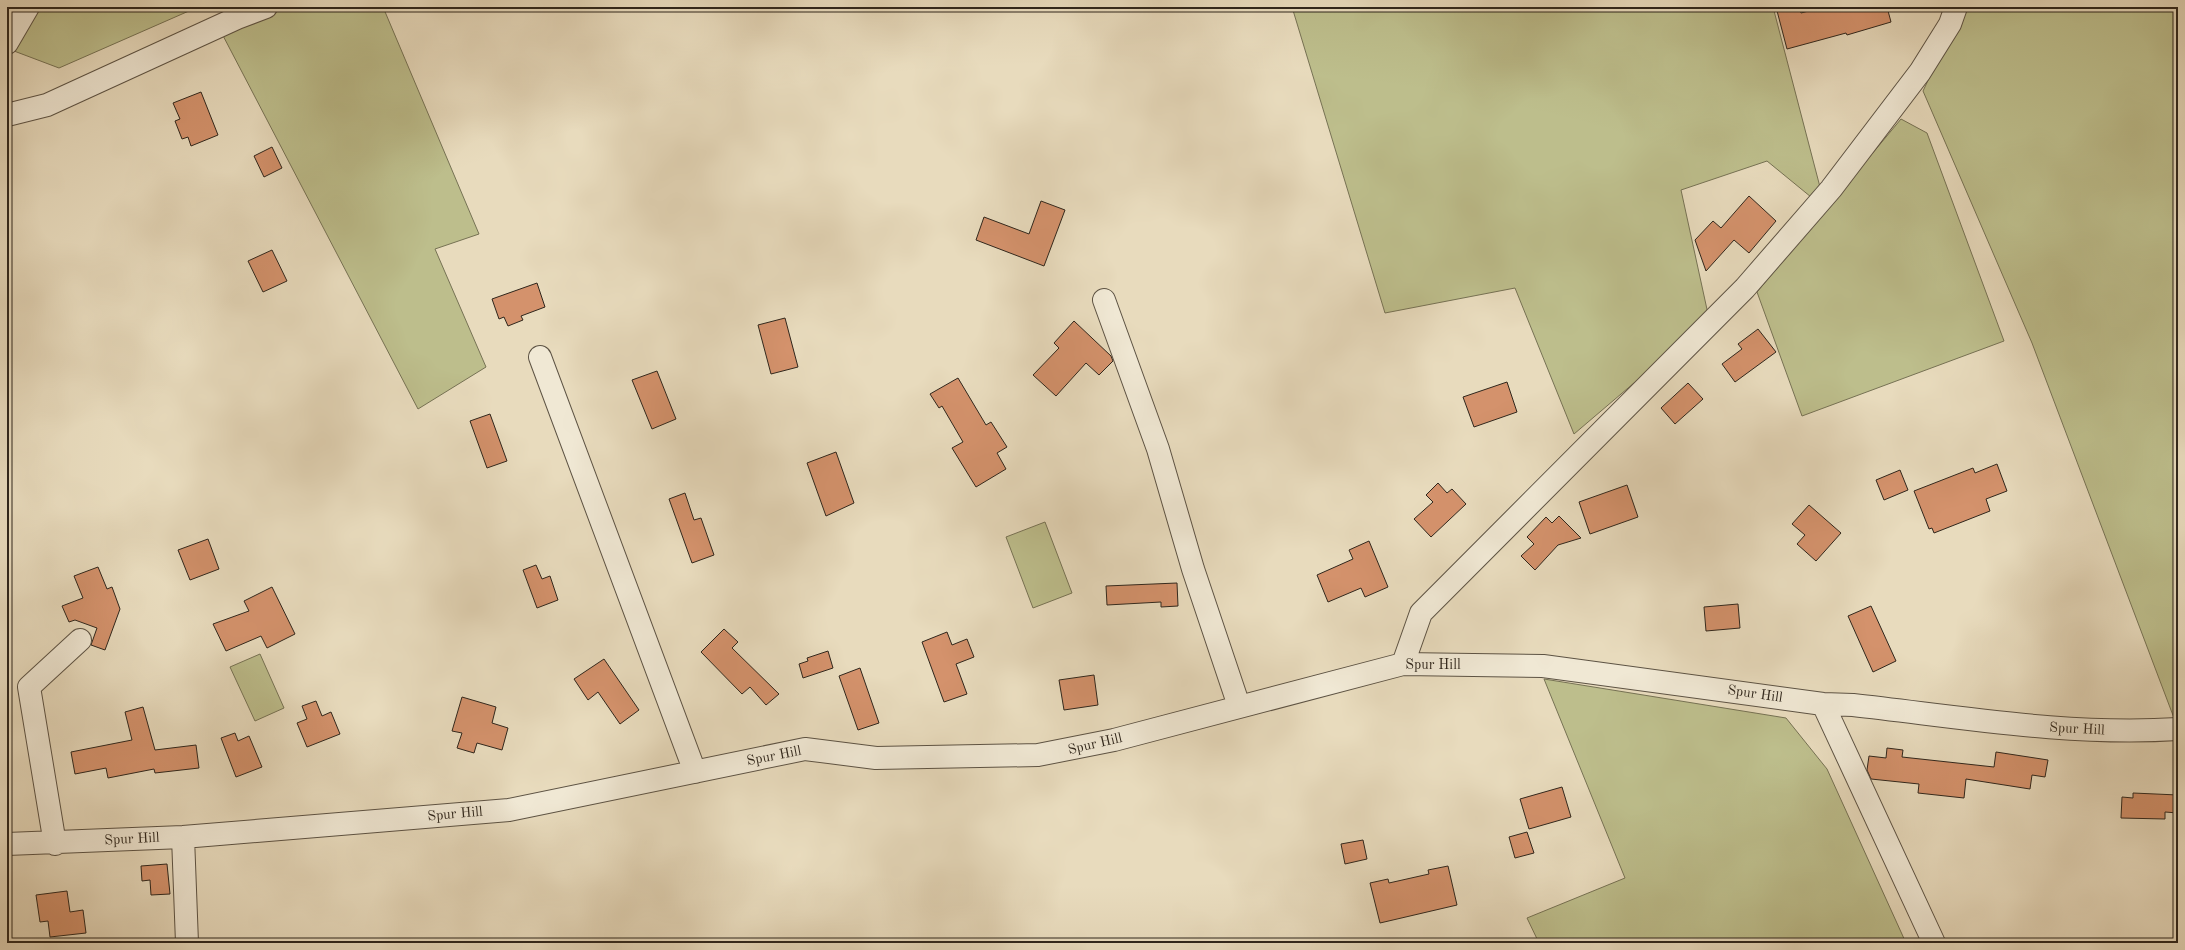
<svg xmlns="http://www.w3.org/2000/svg" width="2185" height="950" font-family="'Old Standard TT',serif">
  <style>
    .green { fill: #bdbe8c; stroke: #767254 }
    .building { fill: #d4926c; stroke: #2f261c }
    .lines { fill: none; stroke-linecap: round; stroke-linejoin: round }
    .minor-casing { stroke: #5d5344; stroke-width: 24 }
    .minor { stroke: #f0e8d4; stroke-width: 22 }
    .labels { text-anchor: middle; dominant-baseline: central; stroke-width: 3; stroke-linejoin: round; paint-order: stroke }
    .street-label { font-size: 14px; fill: #2f261c; stroke: #f0e8d4 }
  </style>
  <rect width="100%" height="100%" fill="#e8dbbd"/>
  <filter id="stains"><feTurbulence type="fractalNoise" baseFrequency=".005" numOctaves="4"/><feColorMatrix values="0 0 0 0 .2 0 0 0 0 .09 0 0 0 0 .02 0 0 0 .5 -.17"/></filter>
  <radialGradient id="worn" r=".72"><stop offset=".6" stop-color="#630" stop-opacity="0"/><stop offset="1" stop-color="#630" stop-opacity=".3"/></radialGradient>
  <path class="green" d="M40,7H198L59,68L14,51Z
    M288,7H383L479,234L435,249L486,367L418,409L219,28Z
    M1292,7H1773L1820,187L1811,197L1767,161L1681,190L1708,314L1641,377L1574,434L1515,288L1385,313Z
    M1963,7H2178V718H2174L2032,343L1923,91Z
    M1901,119L1927,133L2004,341L1802,416L1757,292Z
    M1045,522L1072,593L1033,608L1006,537Z
    M260,654L284,708L255,721L230,667Z
    M1544,679L1786,718L1827,769L1906,943H1539L1527,918L1625,878Z"/>
  <path class="building" d="M1776,7H1799L1801,13L1824,7H1887L1891,22L1847,35L1846,33L1787,49Z
    M201,92L218,135L191,146L188,137L182,139L175,121L180,119L173,103Z
    M272,147L282,168L264,177L254,156Z
    M1749,196L1776,221L1749,253L1734,240L1706,271L1695,240L1713,221L1721,228Z
    M1041,201L1065,210L1044,266L976,240L984,217L1029,234Z
    M272,250L287,281L263,292L248,261Z
    M537,283L545,307L521,316L523,320L508,326L504,317L499,319L492,299Z
    M785,318L798,367L771,374L758,325Z
    M1074,321L1111,356L1113,361L1099,375L1086,363L1056,396L1033,375L1059,348L1054,343Z
    M1758,329L1776,352L1735,382L1722,364L1742,349L1738,344Z
    M657,371L676,419L652,429L632,380Z
    M958,378L986,425L991,422L1007,447L997,453L1006,469L976,487L952,448L963,442L942,406L939,408L930,394Z
    M1507,382L1517,412L1474,427L1463,397Z
    M1688,383L1703,399L1675,424L1661,408Z
    M490,414L507,461L487,468L470,421Z
    M836,452L854,503L826,516L807,463Z
    M1997,464L2007,491L1986,499L1990,511L1934,533L1932,528L1929,529L1914,491L1973,468L1975,473Z
    M1900,470L1908,490L1884,500L1876,480Z
    M1438,483L1447,493L1452,489L1466,504L1431,537L1414,519L1433,502L1426,495Z
    M1627,485L1638,517L1590,534L1579,502Z
    M685,493L694,520L701,518L714,555L692,563L669,499Z
    M1809,505L1841,533L1816,561L1797,544L1805,535L1792,524Z
    M1559,516L1581,538L1558,545L1535,570L1521,556L1534,544L1527,537L1546,517L1552,523Z
    M208,539L219,569L190,580L178,550Z
    M1369,541L1388,587L1365,597L1361,588L1328,602L1317,575L1353,559L1349,550Z
    M536,565L542,579L550,576L558,600L537,608L523,570Z
    M98,567L107,589L112,587L120,609L105,650L91,645L97,628L75,620L69,622L62,606L83,598L74,576Z
    M1177,583L1178,606L1161,607V602L1107,605L1106,586Z
    M272,587L295,634L267,648L261,636L226,651L213,624L249,611L244,601Z
    M1738,604L1740,628L1706,631L1704,607Z
    M1871,606L1896,661L1873,672L1848,616Z
    M724,629L738,642L732,648L779,694L766,705L750,687L742,694L701,652Z
    M947,632L952,645L967,639L974,657L956,664L967,694L944,702L922,642Z
    M828,651L833,668L803,678L799,664L808,661L807,658Z
    M604,659L639,710L620,724L598,692L588,700L574,679Z
    M860,668L879,723L858,730L839,676Z
    M1094,675L1098,705L1064,710L1059,680Z
    M462,697L496,707L492,723L508,728L502,750L477,743L474,753L457,748L462,733L452,731Z
    M316,701L322,716L331,712L340,734L307,747L297,723L307,719L302,706Z
    M143,707L155,750L196,745L199,768L155,773L154,769L108,778L106,768L75,774L71,752L132,740L125,712Z
    M235,733L238,741L249,736L262,767L236,777L221,738Z
    M1887,748L1903,750L1902,757L1994,767L1996,752L2048,760L2045,777L2032,775L2030,789L1966,779L1964,798L1918,793L1919,784L1871,779L1867,770L1869,756L1886,758Z
    M1562,787L1571,817L1529,829L1520,799Z
    M2133,793L2178,795V813L2165,812V819L2121,818L2122,797L2133,798Z
    M1527,832L1534,853L1515,858L1509,837Z
    M1363,840L1367,859L1345,864L1341,844Z
    M167,864L170,894L151,895L150,880L142,881L141,866Z
    M1448,866L1457,905L1380,923L1370,883L1388,879L1389,883L1429,874L1428,870Z
    M67,891L70,912L83,910L86,933L50,937L48,921L40,922L36,895Z"/>
  <g class="lines">
    <defs>
      <path id="minor" d="M7,43L28,7
        M7,115L47,105L237,18L266,7
        M1104,300L1158,449L1193,569L1239,706
        M540,357L695,772
        M1403,664L1421,613L1745,288L1831,189L1904,93L1920,72L1950,24L1956,7
        M1823,704L1934,943
        M183,837L187,943
        M7,844L183,837L509,810L805,749L876,758L1038,755L1114,740L1403,664L1543,666L1823,704L1853,705C1961,717 2069,736 2178,729
        M55,844L29,687L80,640"/>
    </defs>
    <use href="#minor" class="minor-casing"/>
    <use href="#minor" class="minor"/>
  </g>
  <g class="labels">
    <g class="street-label">
      <text x="1433" y="665">Spur Hill</text>
      <text transform="translate(1755 694) rotate(8)">Spur Hill</text>
      <text transform="translate(2077 729) rotate(3)">Spur Hill</text>
      <text transform="translate(1095 744) rotate(-13)">Spur Hill</text>
      <text transform="translate(774 756) rotate(-11)">Spur Hill</text>
      <text transform="translate(455 814) rotate(-5)">Spur Hill</text>
      <text transform="translate(132 839) rotate(-3)">Spur Hill</text>
    </g>
  </g>
  <rect width="2185" height="950" fill="none" stroke="#e8dbbd" stroke-width="24"/>
  <rect x="8" y="8" width="2169" height="934" fill="none" stroke="#2f261c" stroke-width="2"/>
  <rect x="12" y="12" width="2161" height="926" fill="none" stroke="#2f261c"/>
  <rect width="100%" height="100%" filter="url(#stains)"/>
  <rect width="100%" height="100%" fill="url(#worn)"/>
</svg>
